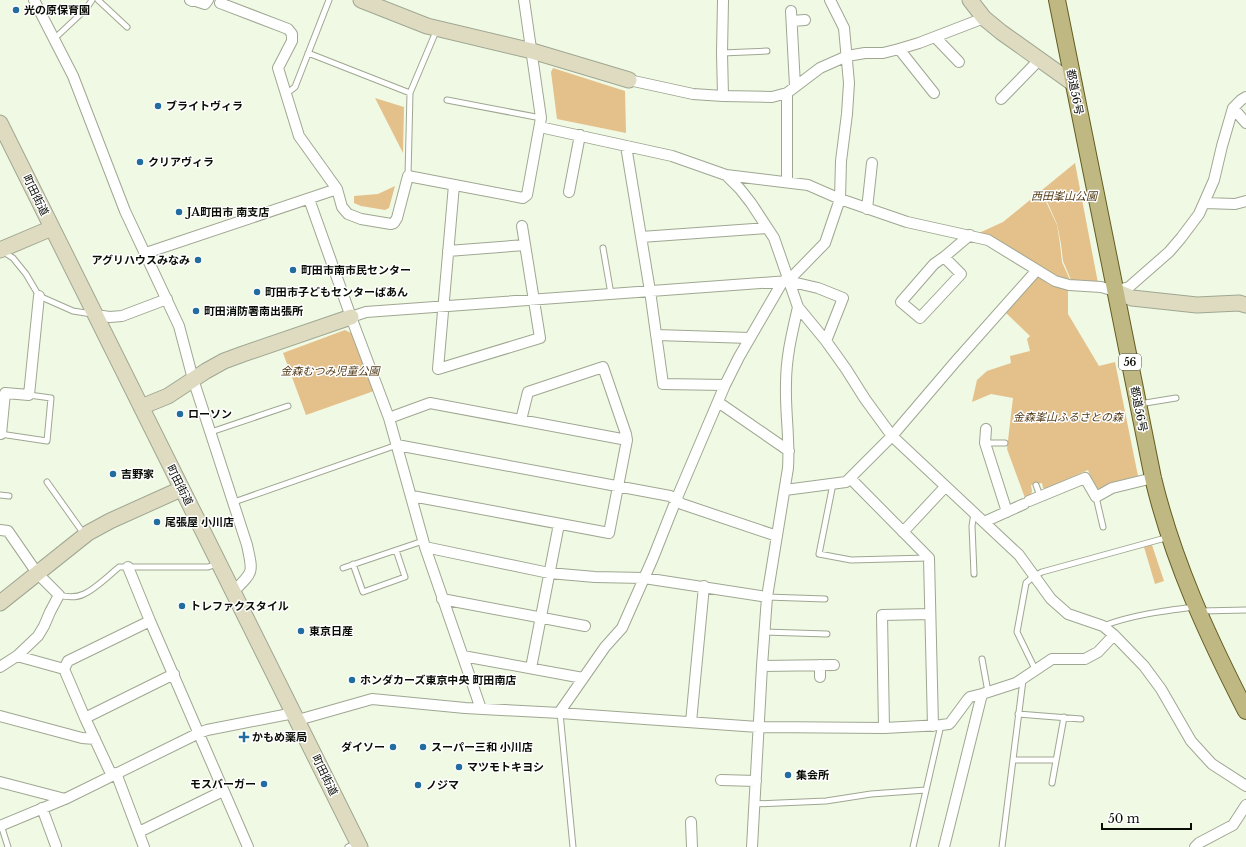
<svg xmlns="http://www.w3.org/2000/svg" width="1246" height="847" font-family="'Libre Baskerville','Noto Sans JP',serif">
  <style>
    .green { fill: #e4c08b }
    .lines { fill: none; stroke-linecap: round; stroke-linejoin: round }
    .lane-casing { stroke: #9fa792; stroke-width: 7 }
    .street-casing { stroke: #9fa792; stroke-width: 12 }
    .secondary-casing { stroke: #9fa792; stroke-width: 17 }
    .primary-casing { stroke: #645d21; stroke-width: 18 }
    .lane { stroke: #fff; stroke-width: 5 }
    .street { stroke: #fff; stroke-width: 10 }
    .secondary { stroke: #dfdbc1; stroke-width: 15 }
    .primary { stroke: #bfb883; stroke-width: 16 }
    .poi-dot { fill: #226c9f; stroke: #fff; stroke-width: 1.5 }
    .labels { text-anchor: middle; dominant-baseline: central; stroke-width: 3; stroke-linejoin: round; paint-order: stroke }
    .shield { fill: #fff; stroke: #545651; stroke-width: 1 }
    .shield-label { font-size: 10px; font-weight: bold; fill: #0a0d06 }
    .poi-label { font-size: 11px; font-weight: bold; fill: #0a0d06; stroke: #fff; text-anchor: start }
    .street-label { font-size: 11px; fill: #0a0d06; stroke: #fff }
    .park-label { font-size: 11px; font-style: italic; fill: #523b17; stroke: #fff }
  </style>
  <rect width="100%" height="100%" fill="#f0f9e3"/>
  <path class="green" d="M553,68L625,91L626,133L557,119L551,72Z
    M375,98L404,107L403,153Z
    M1075,163L1098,283L1071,280L1063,261L1061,244L1057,224L1042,190Z
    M395,186L389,208L385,210L361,206L354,203V196L378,194Z
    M1041,191L1057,225L1060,244L1062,262L1070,280L1052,274L1015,250L990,236L979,233L1003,222Z
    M1036,275L1050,285L1068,290V314L1099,366L1115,362L1138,476L1109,483L1100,489L1095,488L1088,470L1054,485L1048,489L1043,488L1042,483L1031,485L1032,491L1031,495L1025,498L1007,449L1013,398L991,394L972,402L977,380L987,371L1011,363L1010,356L1030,351L1027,339L1030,336L1004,311Z
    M345,330L353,334L374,391L306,415L283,353Z
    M1152,545L1164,581L1155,584L1144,547Z"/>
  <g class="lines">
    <defs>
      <path id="lane" d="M98,0L127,27
        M54,39L86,9L92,0
        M308,53L410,93
        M722,53L767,51
        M286,94L295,87L329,0
        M447,100L541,118
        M408,176L410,93L437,29
        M603,248L611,294
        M2,251L13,258L26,274L39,296L73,311L92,314
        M1139,404L1176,398
        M211,432L288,406
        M0,434L47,441L51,398L29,395
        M985,443H1005
        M47,482L84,534
        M833,484L819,554L851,560L928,558
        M1036,485L1040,496
        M0,495L9,496
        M1096,497L1103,527
        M234,502L397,445
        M353,564L363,592L405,577L396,550
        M343,568L423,541
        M974,574L972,526L974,513
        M59,595C66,597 76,598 84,594C94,590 110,575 119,567H208L217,564
        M767,597L825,599
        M1201,611L1246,610
        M1103,626C1132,615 1163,611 1194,607
        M764,632L827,634
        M982,659L988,692
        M1036,671L1017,632L1026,583L1034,576L1042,572L1169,537
        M560,713L573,847
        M1018,714L1081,719
        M1013,760H1056
        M1052,783L1064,717
        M754,804L826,801L871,794L926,790
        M1,825L8,847
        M348,847L357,843
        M913,847L941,725
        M1002,847L1023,680"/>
      <path id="street" d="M34,0L73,76L125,211L179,326L193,379L247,545C253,573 254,571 234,591
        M190,0L192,1H196L205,4L208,0
        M222,0L220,3L288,29L292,34V41L278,68L299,136L337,189L342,207L348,214L361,219L391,224L394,223L397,218L408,176L523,198L527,195L541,118L524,0
        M723,0L722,53L723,96
        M791,11L795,86
        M792,21L805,20
        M935,37L959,62
        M899,49L934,93
        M629,80L693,94L723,96L772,97L787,93L820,68L847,56L865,53H883L899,49L919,43L984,18
        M787,93V182
        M1001,99L1039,60
        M1233,108L1246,123
        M540,127L672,156L726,175L740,189L751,203L774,238L798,307L826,341L846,369L865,399L892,436L1019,555L1051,599L1068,614L1103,626L1114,635L1144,666L1161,689L1191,741L1212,764L1246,786
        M626,146L650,291L663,384L725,385
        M726,175L808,185L840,199L907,222L988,240L1055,281L1069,285L1101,287L1115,291L1129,287L1169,252L1181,238L1199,214L1214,180L1222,146L1233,108L1241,100L1246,97
        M454,185L438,369L540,338L522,226
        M569,192L580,135
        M309,199L351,317L389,418L425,547L481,709
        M1205,203L1235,204L1246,201
        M867,209L872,163
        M641,237L767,228
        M448,251L525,245
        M146,253L337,189
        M944,257L961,274L920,318L901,302L934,264L944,257L970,235
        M788,281L825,243L840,199L841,161L847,114L849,83L844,28L830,0
        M95,315L110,317L122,316L167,299
        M351,317L366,312L788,281L818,288L843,298L826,341
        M656,335L750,338
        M718,402L789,451
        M389,418L430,403L627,440L609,533L412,496
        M521,420L528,392L603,367L626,434L627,440
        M986,429L985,443L1007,512
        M1,434L5,393L29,395L39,296
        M397,445L670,496L682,504L777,536
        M850,478L929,558L933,726
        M785,490L846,482L892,436L956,361L1037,270
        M1029,501L1085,478L1096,497L1112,488L1153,478
        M984,522L1024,504
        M0,530L8,531L37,573L59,595L50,612L44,626L38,636L17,656L0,667
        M903,532L945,487
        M425,547L549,573L595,577L644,578L767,597
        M128,567L150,621L248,847
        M442,599L585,626
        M17,656L64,669L85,718L112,776
        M463,656L583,678
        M820,665V677
        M762,666L834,665
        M531,668L559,524
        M64,669L68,661L150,621
        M560,713L561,710L605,647L622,628L653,558L676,500L725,385L739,357L783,281
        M0,716L82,738L95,739
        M85,718L174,674
        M298,720L372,699L465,708L560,713L758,727L884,728L941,725L949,724L951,722L968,699L970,697L982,694L1016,683L1052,659H1085L1098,652L1114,635
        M691,722L704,586
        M884,728L882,615L930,614
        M116,773L144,847
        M721,780L756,781
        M0,782L65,799
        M42,808L56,846
        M691,822L692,847
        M0,826L65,799L199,733L207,730L294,713
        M139,832L223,791
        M752,847L762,666L767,597L788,468C790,439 785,412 786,384C786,357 792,333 798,307
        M944,847L982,694
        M1195,847L1199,843L1233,825L1246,805"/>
      <path id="secondary" d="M361,0L427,26L532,51L629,80
        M970,0L984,18L1001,32L1074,84
        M0,123L360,847
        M0,250L52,228
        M1115,291L1132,298L1197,305L1239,303L1246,305
        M141,407L168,396L206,371L224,361L243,354L351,317
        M0,603L88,533L110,521L181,489"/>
      <path id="primary" d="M1057,0L1153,478C1173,561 1207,635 1246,711"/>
    </defs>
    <use href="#lane" class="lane-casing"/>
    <use href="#street" class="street-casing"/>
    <use href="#secondary" class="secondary-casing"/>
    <use href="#primary" class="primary-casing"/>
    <use href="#lane" class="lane"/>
    <use href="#street" class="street"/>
    <use href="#secondary" class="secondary"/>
    <use href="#primary" class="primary"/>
  </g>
  <g class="poi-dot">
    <circle cx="16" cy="10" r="4"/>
    <circle cx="158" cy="106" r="4"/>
    <circle cx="140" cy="162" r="4"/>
    <circle cx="179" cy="212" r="4"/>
    <circle cx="198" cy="260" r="4"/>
    <circle cx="293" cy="270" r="4"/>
    <circle cx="257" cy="292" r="4"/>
    <circle cx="196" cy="311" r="4"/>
    <circle cx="180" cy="414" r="4"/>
    <circle cx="113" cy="474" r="4"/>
    <circle cx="157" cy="522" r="4"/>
    <circle cx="182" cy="606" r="4"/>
    <circle cx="301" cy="631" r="4"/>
    <circle cx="352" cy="680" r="4"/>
    <path d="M242 731h4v4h4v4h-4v4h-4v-4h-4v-4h4z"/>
    <circle cx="393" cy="747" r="4"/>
    <circle cx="423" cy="747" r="4"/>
    <circle cx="459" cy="767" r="4"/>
    <circle cx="788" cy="775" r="4"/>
    <circle cx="264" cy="784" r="4"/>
    <circle cx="418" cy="785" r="4"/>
  </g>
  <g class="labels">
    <rect class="shield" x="1119" y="354" width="22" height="16" rx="3"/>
    <g class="shield-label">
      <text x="1130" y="362">56</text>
    </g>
    <g class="poi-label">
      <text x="24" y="10">光の原保育園</text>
      <text x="166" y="106">ブライトヴィラ</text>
      <text x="148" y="162">クリアヴィラ</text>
      <text x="187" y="212">JA町田市 南支店</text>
      <text x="190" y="260" text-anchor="end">アグリハウスみなみ</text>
      <text x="301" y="270">町田市南市民センター</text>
      <text x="265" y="292">町田市子どもセンターばあん</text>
      <text x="204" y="311">町田消防署南出張所</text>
      <text x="188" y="414">ローソン</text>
      <text x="121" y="474">吉野家</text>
      <text x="165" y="522">尾張屋 小川店</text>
      <text x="190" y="606">トレファクスタイル</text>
      <text x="309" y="631">東京日産</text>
      <text x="360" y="680">ホンダカーズ東京中央 町田南店</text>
      <text x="252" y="737">かもめ薬局</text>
      <text x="385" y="747" text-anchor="end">ダイソー</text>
      <text x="431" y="747">スーパー三和 小川店</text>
      <text x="467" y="767">マツモトキヨシ</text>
      <text x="796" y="775">集会所</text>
      <text x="256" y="784" text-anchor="end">モスバーガー</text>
      <text x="426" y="785">ノジマ</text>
    </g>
    <g class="street-label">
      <text transform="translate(1075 92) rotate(79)">都道56号</text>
      <text transform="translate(36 195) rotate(64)">町田街道</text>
      <text transform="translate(1139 409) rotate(79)">都道56号</text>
      <text transform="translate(180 485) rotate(63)">町田街道</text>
      <text transform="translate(325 775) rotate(64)">町田街道</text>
    </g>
    <g class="park-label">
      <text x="1064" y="196">西田峯山公園</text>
      <text x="330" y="371">金森むつみ児童公園</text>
      <text x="1068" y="417">金森峯山ふるさとの森</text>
    </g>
  </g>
  <path d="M1102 823v6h89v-6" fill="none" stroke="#0a0d06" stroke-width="2"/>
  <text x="1108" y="823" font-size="12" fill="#0a0d06" stroke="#ffffff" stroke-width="3" paint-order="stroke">50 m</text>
</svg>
